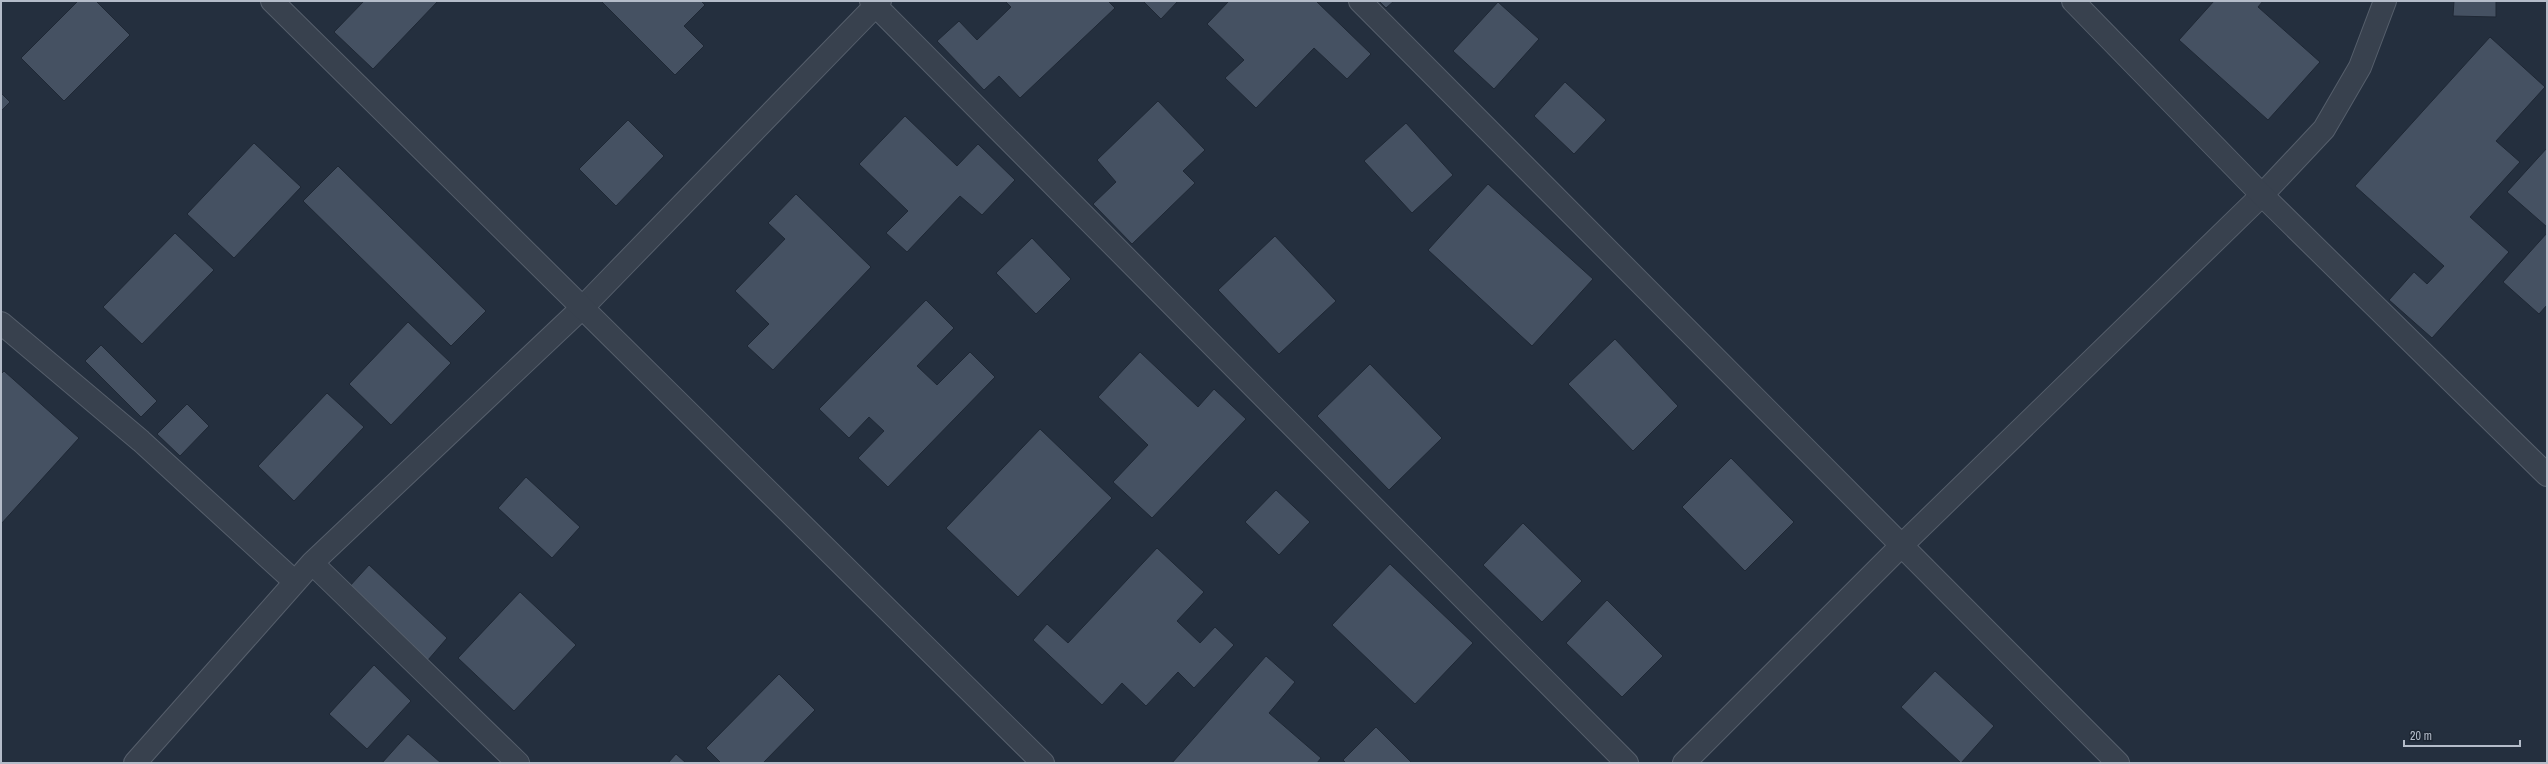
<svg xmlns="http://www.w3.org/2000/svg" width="2548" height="764" font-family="'Archivo Narrow',sans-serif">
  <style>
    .building { fill: #455162; stroke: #1f2835 }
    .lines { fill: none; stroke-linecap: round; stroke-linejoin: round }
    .minor-casing { stroke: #565f6c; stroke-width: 24 }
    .tertiary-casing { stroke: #565f6c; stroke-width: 24 }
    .minor { stroke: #38414e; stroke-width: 22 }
    .tertiary { stroke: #38414e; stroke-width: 22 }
  </style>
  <rect width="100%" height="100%" fill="#242f3e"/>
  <path class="building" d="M78,1H96L130,35L64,101L21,58Z
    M364,1H438L373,69L334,32Z
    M601,1H701L705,5L684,26L704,46L675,75Z
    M1005,1H1108L1115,8L1020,98L999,76L984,90L937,41L959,21L977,40L1011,7Z
    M1143,1H1178L1161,19Z
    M1229,1H1316L1371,54L1347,79L1314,48L1256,108L1225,78L1244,60L1207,24Z
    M1379,1H1394L1386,8Z
    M2214,1H2263L2258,7L2320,62L2268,120L2179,40Z
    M2454,1H2496V17L2453,16Z
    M1498,2L1539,39L1494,89L1453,51Z
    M2490,37L2545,87L2496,141L2520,162L2470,217L2509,252L2432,338L2389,300L2414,272L2427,284L2444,266L2355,186Z
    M1565,82L1606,120L1574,154L1534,116Z
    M1,93L10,102L1,111Z
    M1158,101L1205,150L1183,171L1195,183L1132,244L1093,204L1116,182L1097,160Z
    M905,116L957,166L978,144L1015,180L982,215L960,196L907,252L886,233L908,211L859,164Z
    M628,120L664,156L616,206L579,169Z
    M1406,123L1453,175L1412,213L1364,161Z
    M254,143L301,187L234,258L187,214Z
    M2547,148V227L2507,192Z
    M338,166L486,311L451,346L303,201Z
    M1488,184L1593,279L1532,346L1428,250Z
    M796,194L871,267L773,370L747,346L769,324L735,291L785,239L768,223Z
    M175,233L214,270L142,344L103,307Z
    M2547,233V305L2539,314L2503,282Z
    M1275,236L1336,301L1279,354L1218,290Z
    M1032,238L1071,279L1036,314L996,273Z
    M926,300L954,328L917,366L937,385L970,352L995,377L888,487L858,458L884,431L869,417L849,438L819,409Z
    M408,322L451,363L391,425L349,384Z
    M1615,339L1678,406L1633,451L1568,384Z
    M101,345L157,401L141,417L85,361Z
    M1140,352L1198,407L1214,389L1246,419L1152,518L1113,482L1148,445L1098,397Z
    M1370,364L1442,438L1389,490L1317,416Z
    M4,371L79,438L1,524V374Z
    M327,393L364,427L294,501L258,466Z
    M187,404L209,426L180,456L157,434Z
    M1040,429L1112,498L1018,597L946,528Z
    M1731,458L1794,522L1745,571L1682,507Z
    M526,477L580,527L552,558L498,508Z
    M1276,490L1310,522L1279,555L1245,522Z
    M1523,523L1582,581L1542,622L1483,565Z
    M1157,548L1204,592L1177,621L1200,643L1215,627L1234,645L1194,688L1178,672L1146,706L1122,683L1102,705L1033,640L1047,624L1068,643Z
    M1390,564L1473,643L1415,704L1332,625Z
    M369,565L447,638L428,660L349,587Z
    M520,592L576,645L514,711L458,658Z
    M1607,600L1663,656L1622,697L1566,643Z
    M1266,656L1295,682L1269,713L1321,758L1317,763H1172Z
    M374,665L411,701L367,749L329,714Z
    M1935,671L1994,726L1961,763L1901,707Z
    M779,674L815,710L763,763H721L706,748Z
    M1376,727L1412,763H1346L1343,760Z
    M408,734L441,763H382Z
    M676,754L686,763H668Z"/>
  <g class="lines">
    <defs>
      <path id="minor" d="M871,1L1627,763
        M1360,1L2118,763
        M1,323L141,441L295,582
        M312,563L518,763
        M135,763L312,563L583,307L880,1
        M1684,763L1901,546L2262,195L2324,129L2360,67L2385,1"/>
      <path id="tertiary" d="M272,1L1043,763
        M2073,1L2262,195L2547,475"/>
    </defs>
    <use href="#minor" class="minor-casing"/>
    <use href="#tertiary" class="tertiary-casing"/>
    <use href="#minor" class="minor"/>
    <use href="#tertiary" class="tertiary"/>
  </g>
  <rect width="2548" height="764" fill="none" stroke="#b4bcc9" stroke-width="4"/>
  <path d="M2404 740v6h116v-6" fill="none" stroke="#b4bcc9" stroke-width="2"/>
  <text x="2410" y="740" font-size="12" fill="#b4bcc9" stroke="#1d2633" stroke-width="3" paint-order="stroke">20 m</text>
</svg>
